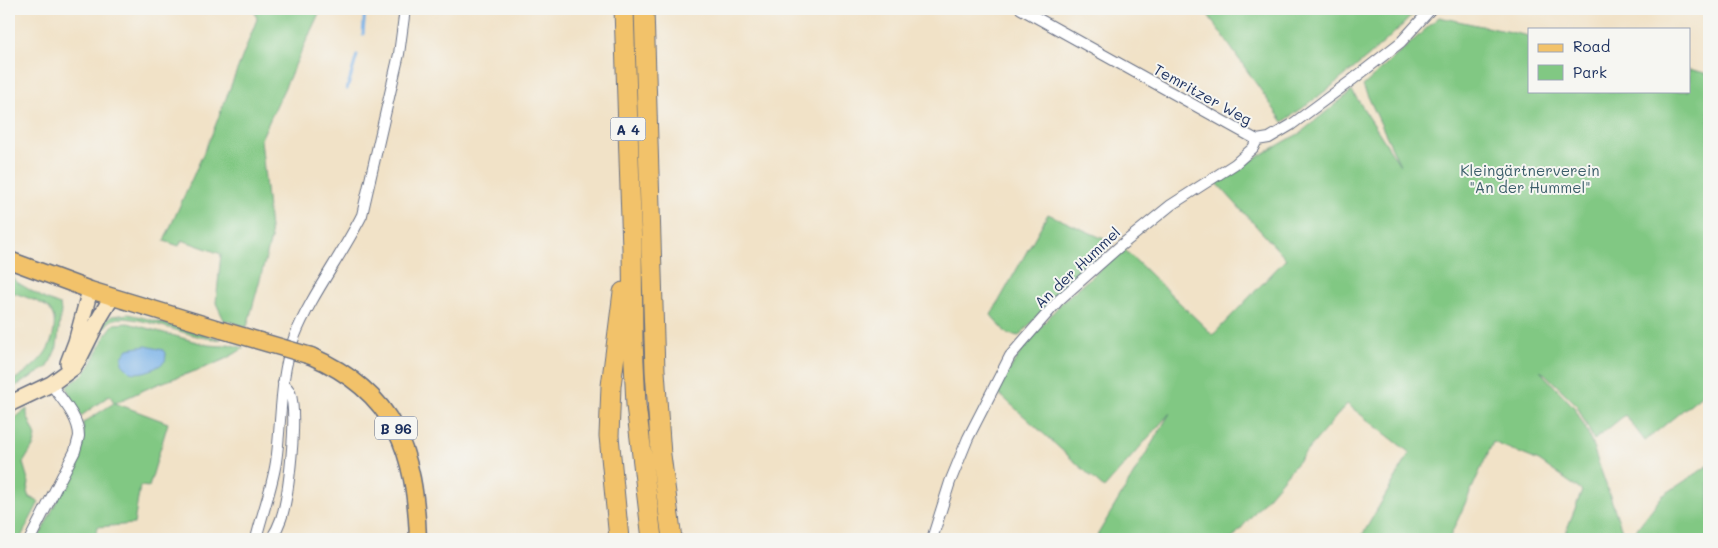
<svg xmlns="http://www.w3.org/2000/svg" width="1718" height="548" font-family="Mali,sans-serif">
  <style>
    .green { fill: #81c883; stroke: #4e7c70 }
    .water { fill: #77b0e7; stroke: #4970a2 }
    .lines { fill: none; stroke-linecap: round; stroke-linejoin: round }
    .stream { stroke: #77b0e7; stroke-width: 3 }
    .minor-casing { stroke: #666e83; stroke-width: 12 }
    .secondary-casing { stroke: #666e83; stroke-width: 18 }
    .primary-casing { stroke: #666e83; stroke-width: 19 }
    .motorway-casing { stroke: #666e83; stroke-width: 21 }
    .minor { stroke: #fff; stroke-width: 10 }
    .secondary { stroke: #fae7c3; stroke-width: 15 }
    .primary { stroke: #f2c26a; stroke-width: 16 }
    .motorway { stroke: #f2c26a; stroke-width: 19 }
    .primary-bridge-casing { stroke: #666e83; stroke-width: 19; stroke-linecap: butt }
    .primary-bridge { stroke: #f2c26a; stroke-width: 16 }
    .labels { text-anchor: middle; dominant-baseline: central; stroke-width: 4; stroke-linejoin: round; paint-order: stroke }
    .shield { fill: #f6f6f2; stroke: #5d6b8a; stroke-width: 1 }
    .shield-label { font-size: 14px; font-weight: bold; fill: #1b2f5e }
    .street-label { font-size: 15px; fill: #1b2f5e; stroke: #f6f6f2 }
    .park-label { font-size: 15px; fill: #3a5d69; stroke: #f6f6f2 }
  </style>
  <rect width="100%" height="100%" fill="#f6f6f2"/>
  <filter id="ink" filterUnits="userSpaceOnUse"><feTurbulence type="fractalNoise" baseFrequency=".02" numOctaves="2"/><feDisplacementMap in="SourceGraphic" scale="10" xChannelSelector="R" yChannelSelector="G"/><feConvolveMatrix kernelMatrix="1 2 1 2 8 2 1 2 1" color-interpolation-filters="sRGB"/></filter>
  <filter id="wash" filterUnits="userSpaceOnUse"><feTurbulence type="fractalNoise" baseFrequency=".0096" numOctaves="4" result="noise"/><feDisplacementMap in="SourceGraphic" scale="20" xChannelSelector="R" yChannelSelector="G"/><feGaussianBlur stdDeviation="1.12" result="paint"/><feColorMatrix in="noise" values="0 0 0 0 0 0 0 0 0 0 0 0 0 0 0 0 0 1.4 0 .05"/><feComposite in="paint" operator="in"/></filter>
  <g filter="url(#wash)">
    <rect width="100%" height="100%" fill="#f1e2c7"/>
    <path class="green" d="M254,9H321L261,139L271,239L247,327L224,320L216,303L221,254L182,240L179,246L164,241L212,134L257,19Z
      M1204,9H1418C1379,51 1331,88 1283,122Z
      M1439,17L1529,36V91H1689V69L1709,74V389L1645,441L1625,415L1594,440L1576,404L1545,374L1540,371L1574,407L1588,433L1625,539H1563L1582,491L1539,461L1493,442L1449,539H1360L1410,453L1347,404L1232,539H1095L1170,413L1104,488L996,391L1026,344L1062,302L1124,249L1213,335L1286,259L1215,181L1300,133L1352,91L1400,165L1363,86Z
      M1048,214L1113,243L1056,296L1019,336L1007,334L991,315Z
      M9,271L12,272L15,281L45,299L60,305L61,311L57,347L48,367L9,390V383C31,369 51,356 54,329C55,320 54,314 48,308C42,302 17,294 9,291Z
      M128,314L137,316L221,339C196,342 126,307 109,322C100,331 98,346 92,357C88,365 79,374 72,380L88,358L105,321L112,316Z
      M128,323L208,345L222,346L228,344L244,348C218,366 187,373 158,384C143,390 129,397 115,403L168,423L149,487L140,486L134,524L97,527L95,539H38L81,452L84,438L83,423L114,403L110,395L81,416L71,400L67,386C99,368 94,347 114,324Z
      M27,409V415L36,436L34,445L23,463L29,483L27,492L29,497L39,502L20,539H9V422Z
      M1709,465V539H1632L1638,527L1662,496Z"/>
    <path class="water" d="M146,346L163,350L166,355L165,361C157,369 141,375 130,372L122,364V357L128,349Z"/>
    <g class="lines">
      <path class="stream" d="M363,34L365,9
        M347,89L357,55"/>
    </g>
  </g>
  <g filter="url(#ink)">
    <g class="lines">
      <defs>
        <path id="minor" d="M1021,9L1257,140L1269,138L1291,125L1352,80L1401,42L1431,9
          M30,539L75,451C76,447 78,441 79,436C79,417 61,399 51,384
          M256,539C262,514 272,488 276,462C282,421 279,378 294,338C311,295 341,257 362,215L399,54L405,9
          M271,539C275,533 279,525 281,519C289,496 298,414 290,392C289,389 285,386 283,383
          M932,539L950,482L968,438L1010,356L1059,300L1119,247L1171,205L1235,164L1253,148L1257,140"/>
        <path id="secondary" d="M68,363L76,342L90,290
          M9,404L51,384L73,368L81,355L100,317L112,297"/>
        <path id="primary" d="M9,260L90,290L222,330
          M311,356C396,393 415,452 418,539"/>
        <path id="motorway" d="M624,9L632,249L633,341L636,405L652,539
          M644,9L655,371L661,455L672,539
          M619,539L609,436L611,386L623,292"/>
      </defs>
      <use href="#minor" class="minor-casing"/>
      <use href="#secondary" class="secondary-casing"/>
      <use href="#primary" class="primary-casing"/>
      <use href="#motorway" class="motorway-casing"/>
      <use href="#minor" class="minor"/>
      <use href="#secondary" class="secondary"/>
      <use href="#primary" class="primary"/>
      <use href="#motorway" class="motorway"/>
      <defs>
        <path id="primary-bridge" d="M222,330L311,356"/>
      </defs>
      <use href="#primary-bridge" class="primary-bridge-casing"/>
      <use href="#primary-bridge" class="primary-bridge"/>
    </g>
  </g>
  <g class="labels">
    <g class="shield">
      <rect x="610.5" y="117.5" width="35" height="23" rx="4"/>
      <rect x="375" y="416.5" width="42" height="23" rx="4"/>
    </g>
    <g class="shield-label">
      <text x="628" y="129">A 4</text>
      <text x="396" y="428">B 96</text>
    </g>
    <g class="street-label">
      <text transform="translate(1203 94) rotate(29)">Temritzer Weg</text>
      <text transform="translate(1077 267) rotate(-43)">An der Hummel</text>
    </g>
    <g class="park-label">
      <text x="1530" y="170">Kleingärtnerverein<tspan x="1530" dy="17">"An der Hummel"</tspan></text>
    </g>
  </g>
  <rect width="1718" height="548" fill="none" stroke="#f6f6f2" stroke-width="30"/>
  <rect x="1528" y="28" width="162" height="65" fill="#f6f6f2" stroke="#9ea6b7"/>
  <rect x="1538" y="44" width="25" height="8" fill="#f2c26a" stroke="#9ea6b7"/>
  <text x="1573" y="52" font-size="15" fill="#1b2f5e">Road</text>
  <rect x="1538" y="65" width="25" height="15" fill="#81c883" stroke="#9ea6b7"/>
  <text x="1573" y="78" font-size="15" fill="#1b2f5e">Park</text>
</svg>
